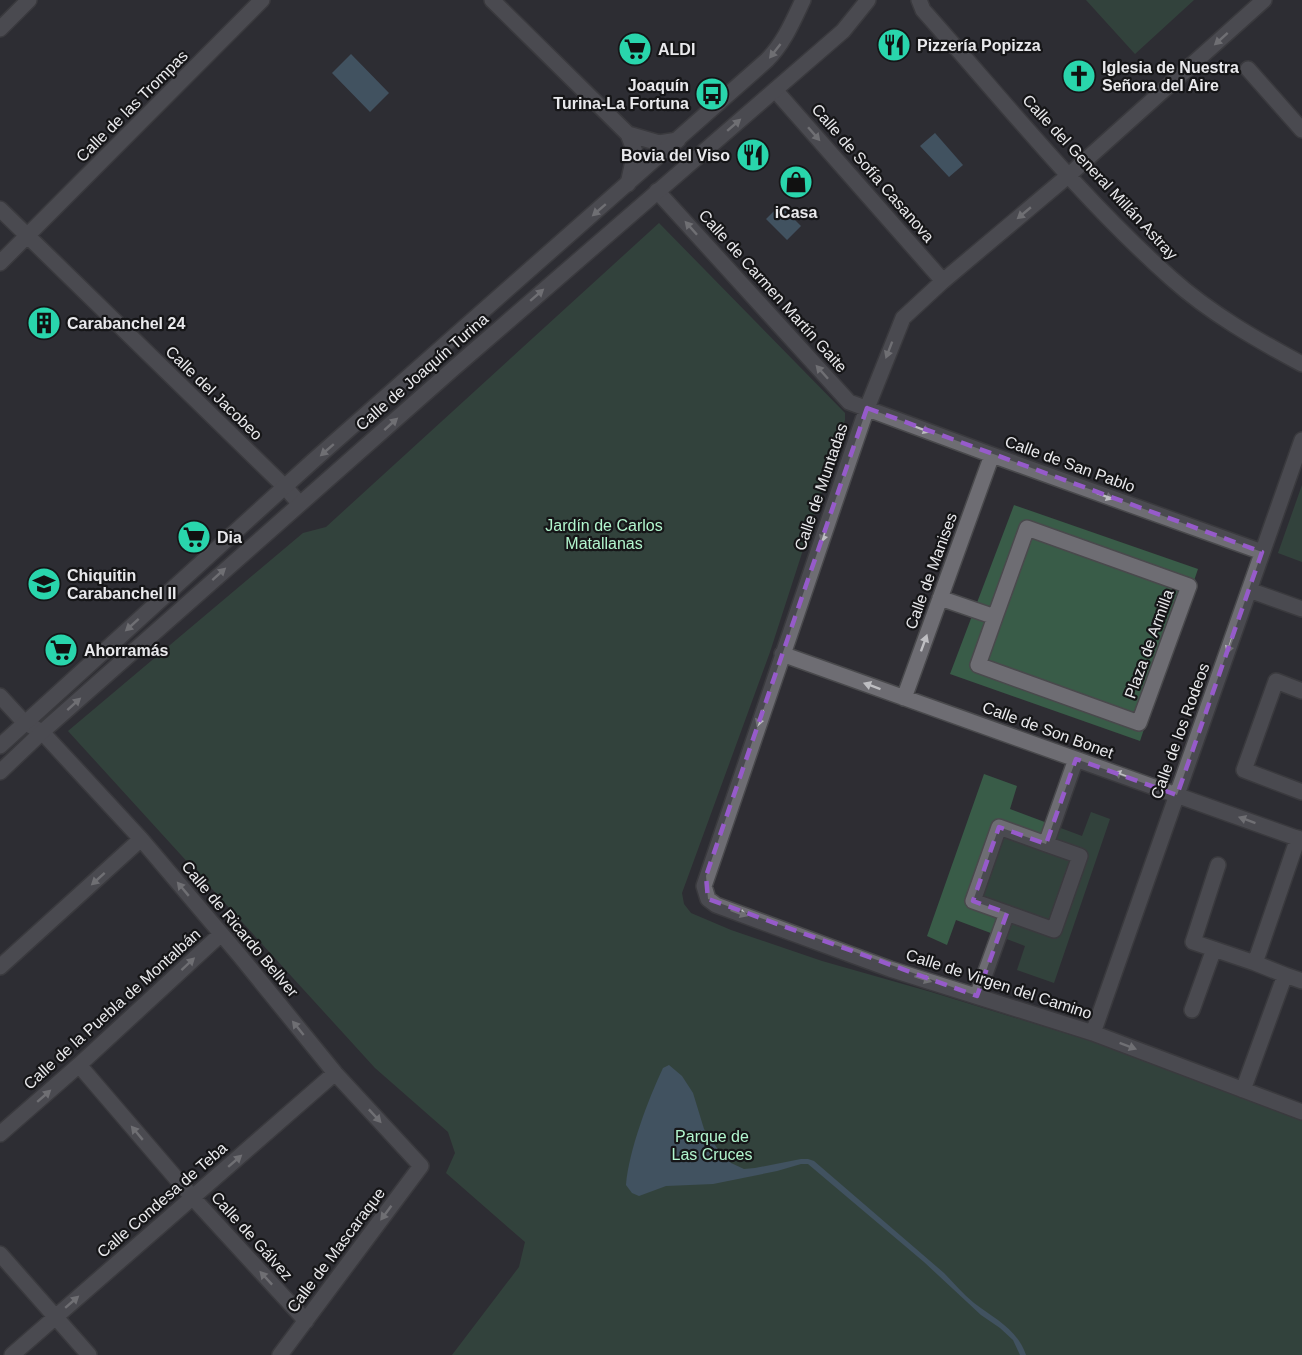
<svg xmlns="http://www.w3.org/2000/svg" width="1302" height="1355" font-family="Helvetica,sans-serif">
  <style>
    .green { fill: #395c48 }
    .water { fill: #597e98 }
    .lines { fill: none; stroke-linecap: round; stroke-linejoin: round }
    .street-casing { stroke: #49494c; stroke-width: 18 }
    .secondary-casing { stroke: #49494c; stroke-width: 18 }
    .street { stroke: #6e6d73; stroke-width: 15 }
    .secondary { stroke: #6e6d73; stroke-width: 15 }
    .oneway { fill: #bebec2 }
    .marked { fill: none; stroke: #965bca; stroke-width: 4.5; stroke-dasharray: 12 8; stroke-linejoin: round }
    .labels { text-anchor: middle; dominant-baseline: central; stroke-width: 4.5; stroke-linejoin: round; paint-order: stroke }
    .poi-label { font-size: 16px; font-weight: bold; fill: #e9e9ec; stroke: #161618; text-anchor: start }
    .street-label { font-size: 16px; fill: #e9e9ec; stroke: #161618 }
    .park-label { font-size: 16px; fill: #b2f6ce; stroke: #161618 }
  </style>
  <rect width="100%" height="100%" fill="#2e2d33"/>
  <path class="green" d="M1086,0H1194L1135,54Z
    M659,223L845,413V420L770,652L682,893L684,904L691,913L731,930L822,961L931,992L1302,1106V1355H452L519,1267L525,1242L446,1173L455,1153L448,1132L375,1068L68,731L303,533L326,527Z
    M1302,485V562L1278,553Z
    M1014,505L1198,569L1140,741L950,674Z
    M984,774L1017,786L1010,809L1082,836L1091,812L1110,819L1054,983L1017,970L1025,946L956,920L947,945L927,936Z"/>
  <path class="water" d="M351,54L389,93L370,112L332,73Z
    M935,133L963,165L949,177L920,146Z
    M780,205L801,226L787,240L766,219Z
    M669,1065L682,1076L693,1093L704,1129L721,1154L731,1163L744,1169L755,1168L801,1159H808L814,1161L944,1273C954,1283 963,1294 974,1303C995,1319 1017,1329 1026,1355H1020L1013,1340L1000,1328L981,1315L924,1262L808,1164H801L777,1171L713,1184L666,1186L639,1196L632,1193L626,1185C629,1150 648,1100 663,1068Z"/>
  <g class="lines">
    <defs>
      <path id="street" d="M492,0L628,134L635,152L628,184
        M919,0L923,10C1004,101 1081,198 1172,279C1210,313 1257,340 1302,364
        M1264,0L1069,175L943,281L903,318L867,408L704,886L708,899L716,905L890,969L1093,1033L1302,1112
        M0,29L29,0
        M1248,69L1302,130
        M775,90L943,281
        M628,134L659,143L678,140
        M657,191L849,402L992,455L1262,552
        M0,209L286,488L299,503
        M0,263L262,0
        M1249,590L1302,609
        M940,598L995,617L978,665L1139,723L1189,586L1027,528L995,617
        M782,654L1302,840
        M1302,691L1276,681L1244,770L1302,792
        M0,696L24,722L42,732L141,839L240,956L335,1073L421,1166L280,1355
        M904,698L992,455
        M1046,844L999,827L973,901L1054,930L1080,856L1046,844L1076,759
        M1218,865L1193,942L1255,963
        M0,967L141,839
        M1285,975L1302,981
        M977,996L1007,913
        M1192,1010L1214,949
        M1093,1033L1302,440
        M79,1065L193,1198L306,1321
        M1243,1090L1285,975L1255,963L1298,838
        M0,1134L79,1065L221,934
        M0,1254L89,1355
        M12,1355L335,1073"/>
      <path id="secondary" d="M0,746L313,461L767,60C784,43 793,21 803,0
        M0,772L42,732L454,368L843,31L868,0"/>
    </defs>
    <use href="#street" class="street-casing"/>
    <use href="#secondary" class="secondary-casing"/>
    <use href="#street" class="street"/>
    <use href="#secondary" class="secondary"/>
  </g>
  <defs><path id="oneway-solid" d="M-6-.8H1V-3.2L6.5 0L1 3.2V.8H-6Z" transform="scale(1.5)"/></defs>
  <g class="oneway">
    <use href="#oneway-solid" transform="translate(1221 39) rotate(138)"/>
    <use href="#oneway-solid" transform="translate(775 51) rotate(128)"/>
    <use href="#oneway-solid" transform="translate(734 125) rotate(-41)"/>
    <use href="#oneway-solid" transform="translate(814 134) rotate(49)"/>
    <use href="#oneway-solid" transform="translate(599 210) rotate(139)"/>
    <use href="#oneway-solid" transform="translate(1024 213) rotate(140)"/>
    <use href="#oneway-solid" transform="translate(691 228) rotate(-132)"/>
    <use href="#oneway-solid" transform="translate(537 295) rotate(-41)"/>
    <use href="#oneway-solid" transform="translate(889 350) rotate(111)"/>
    <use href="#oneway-solid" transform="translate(822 372) rotate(-132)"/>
    <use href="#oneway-solid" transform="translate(391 424) rotate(-42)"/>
    <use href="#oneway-solid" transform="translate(922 429) rotate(21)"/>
    <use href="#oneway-solid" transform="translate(327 450) rotate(139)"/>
    <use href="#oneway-solid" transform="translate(1105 496) rotate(20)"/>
    <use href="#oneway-solid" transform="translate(824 534) rotate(109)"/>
    <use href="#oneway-solid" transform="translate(219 574) rotate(-42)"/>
    <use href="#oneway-solid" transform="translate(132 625) rotate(138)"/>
    <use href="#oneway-solid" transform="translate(924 643) rotate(-70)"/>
    <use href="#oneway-solid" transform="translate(1230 645) rotate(109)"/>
    <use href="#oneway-solid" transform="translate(872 686) rotate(-160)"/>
    <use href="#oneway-solid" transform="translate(74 704) rotate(-42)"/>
    <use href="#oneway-solid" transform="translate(760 718) rotate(109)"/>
    <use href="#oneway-solid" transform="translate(1122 775) rotate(-160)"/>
    <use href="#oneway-solid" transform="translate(1247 820) rotate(-160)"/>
    <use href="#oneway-solid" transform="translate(98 879) rotate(138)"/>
    <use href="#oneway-solid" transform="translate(183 889) rotate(-130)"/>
    <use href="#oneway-solid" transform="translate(739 913) rotate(20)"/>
    <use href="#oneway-solid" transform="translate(188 964) rotate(-43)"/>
    <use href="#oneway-solid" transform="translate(923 979) rotate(18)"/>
    <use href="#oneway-solid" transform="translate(298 1028) rotate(-129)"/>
    <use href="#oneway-solid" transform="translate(1128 1046) rotate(21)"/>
    <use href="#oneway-solid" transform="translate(44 1096) rotate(-41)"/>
    <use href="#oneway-solid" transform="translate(375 1116) rotate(47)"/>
    <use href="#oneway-solid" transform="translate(137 1133) rotate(-130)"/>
    <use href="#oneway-solid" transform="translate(235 1161) rotate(-41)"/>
    <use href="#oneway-solid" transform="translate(386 1213) rotate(127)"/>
    <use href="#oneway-solid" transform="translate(266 1278) rotate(-133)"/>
    <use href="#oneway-solid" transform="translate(72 1302) rotate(-41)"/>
  </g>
  <path d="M0 0H1302V1355H0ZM867,408L1262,552L1177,795L1076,759L1046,844L999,827L973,901L1007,913L977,996L708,899L706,876Z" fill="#2e2d33" fill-opacity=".55" fill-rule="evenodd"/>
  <path class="marked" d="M867,408L1262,552L1177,795L1076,759L1046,844L999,827L973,901L1007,913L977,996L708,899L706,876Z"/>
  <defs>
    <symbol id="restaurant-disc" viewBox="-11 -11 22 22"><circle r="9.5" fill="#29d5ac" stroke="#161618"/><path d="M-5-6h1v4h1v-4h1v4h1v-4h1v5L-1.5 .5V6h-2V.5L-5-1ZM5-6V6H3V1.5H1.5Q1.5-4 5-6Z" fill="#111"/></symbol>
    <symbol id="supermarket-disc" viewBox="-11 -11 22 22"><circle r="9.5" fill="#29d5ac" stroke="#161618"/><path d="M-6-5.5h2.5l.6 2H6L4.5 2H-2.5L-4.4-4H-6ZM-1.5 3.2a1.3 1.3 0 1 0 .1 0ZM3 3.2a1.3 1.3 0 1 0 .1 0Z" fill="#111"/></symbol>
    <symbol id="church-disc" viewBox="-11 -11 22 22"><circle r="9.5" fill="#29d5ac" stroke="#161618"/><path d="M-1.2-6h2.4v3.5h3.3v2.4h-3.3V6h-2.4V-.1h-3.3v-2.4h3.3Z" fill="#111"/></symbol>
    <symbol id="bus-disc" viewBox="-11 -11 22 22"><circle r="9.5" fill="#29d5ac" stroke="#161618"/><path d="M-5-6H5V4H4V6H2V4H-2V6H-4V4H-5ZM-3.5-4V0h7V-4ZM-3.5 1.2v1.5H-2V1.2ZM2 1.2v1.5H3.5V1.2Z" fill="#111"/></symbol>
    <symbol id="shop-disc" viewBox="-11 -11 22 22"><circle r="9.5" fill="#29d5ac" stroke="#161618"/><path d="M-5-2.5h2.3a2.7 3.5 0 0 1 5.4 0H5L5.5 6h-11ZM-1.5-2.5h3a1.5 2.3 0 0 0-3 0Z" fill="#111"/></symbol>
    <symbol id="building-disc" viewBox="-11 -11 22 22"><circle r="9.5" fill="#29d5ac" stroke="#161618"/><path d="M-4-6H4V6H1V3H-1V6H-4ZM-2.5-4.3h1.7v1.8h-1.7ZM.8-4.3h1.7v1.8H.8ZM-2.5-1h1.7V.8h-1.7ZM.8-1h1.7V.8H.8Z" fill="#111"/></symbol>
    <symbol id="school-disc" viewBox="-11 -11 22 22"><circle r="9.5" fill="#29d5ac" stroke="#161618"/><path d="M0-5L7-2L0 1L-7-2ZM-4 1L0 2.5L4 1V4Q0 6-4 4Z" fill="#111"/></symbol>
  </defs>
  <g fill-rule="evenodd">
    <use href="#restaurant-disc" x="875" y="26" width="38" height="38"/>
    <use href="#supermarket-disc" x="616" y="30" width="38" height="38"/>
    <use href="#church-disc" x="1060" y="57" width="38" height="38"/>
    <use href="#bus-disc" x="693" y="75" width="38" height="38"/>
    <use href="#restaurant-disc" x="734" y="136" width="38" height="38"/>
    <use href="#shop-disc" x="777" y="163" width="38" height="38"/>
    <use href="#building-disc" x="25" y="304" width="38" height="38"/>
    <use href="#supermarket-disc" x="175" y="518" width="38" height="38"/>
    <use href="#school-disc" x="25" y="565" width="38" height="38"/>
    <use href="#supermarket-disc" x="42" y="631" width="38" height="38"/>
  </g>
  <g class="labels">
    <g class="poi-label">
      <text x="917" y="45">Pizzería Popizza</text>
      <text x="658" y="49">ALDI</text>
      <text x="1102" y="67">Iglesia de Nuestra<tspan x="1102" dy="18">Señora del Aire</tspan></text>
      <text x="689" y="85" text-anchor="end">Joaquín<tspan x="689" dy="18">Turina-La Fortuna</tspan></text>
      <text x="730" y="155" text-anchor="end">Bovia del Viso</text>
      <text x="796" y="212" text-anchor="middle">iCasa</text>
      <text x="67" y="323">Carabanchel 24</text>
      <text x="217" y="537">Dia</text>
      <text x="67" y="575">Chiquitin<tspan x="67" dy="18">Carabanchel II</tspan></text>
      <text x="84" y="650">Ahorramás</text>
    </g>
    <g class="street-label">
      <text transform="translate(132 106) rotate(-45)">Calle de las Trompas</text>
      <text transform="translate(873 173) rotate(49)">Calle de Sofía Casanova</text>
      <text transform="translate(1100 177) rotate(47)">Calle del General Millán Astray</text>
      <text transform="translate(773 291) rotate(48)">Calle de Carmen Martín Gaite</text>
      <text transform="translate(422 372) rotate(-41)">Calle de Joaquín Turina</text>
      <text transform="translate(214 393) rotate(44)">Calle del Jacobeo</text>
      <text transform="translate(1070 464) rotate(20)">Calle de San Pablo</text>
      <text transform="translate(821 487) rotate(-71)">Calle de Muntadas</text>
      <text transform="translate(931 571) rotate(-70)">Calle de Manises</text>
      <text transform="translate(1149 644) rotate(-70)">Plaza de Armilla</text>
      <text transform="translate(1048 730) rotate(20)">Calle de Son Bonet</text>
      <text transform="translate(1180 731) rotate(-70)">Calle de los Rodeos</text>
      <text transform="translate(240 929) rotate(50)">Calle de Ricardo Bellver</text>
      <text transform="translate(999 984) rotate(18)">Calle de Virgen del Camino</text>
      <text transform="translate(112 1009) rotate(-42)">Calle de la Puebla de Montalbán</text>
      <text transform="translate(162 1200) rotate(-41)">Calle Condesa de Teba</text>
      <text transform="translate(252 1236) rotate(48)">Calle de Gálvez</text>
      <text transform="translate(336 1250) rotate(-53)">Calle de Mascaraque</text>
    </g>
    <g class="park-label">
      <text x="604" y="525">Jardín de Carlos<tspan x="604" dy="18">Matallanas</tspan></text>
      <text x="712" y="1136">Parque de<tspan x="712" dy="18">Las Cruces</tspan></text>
    </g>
  </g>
</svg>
